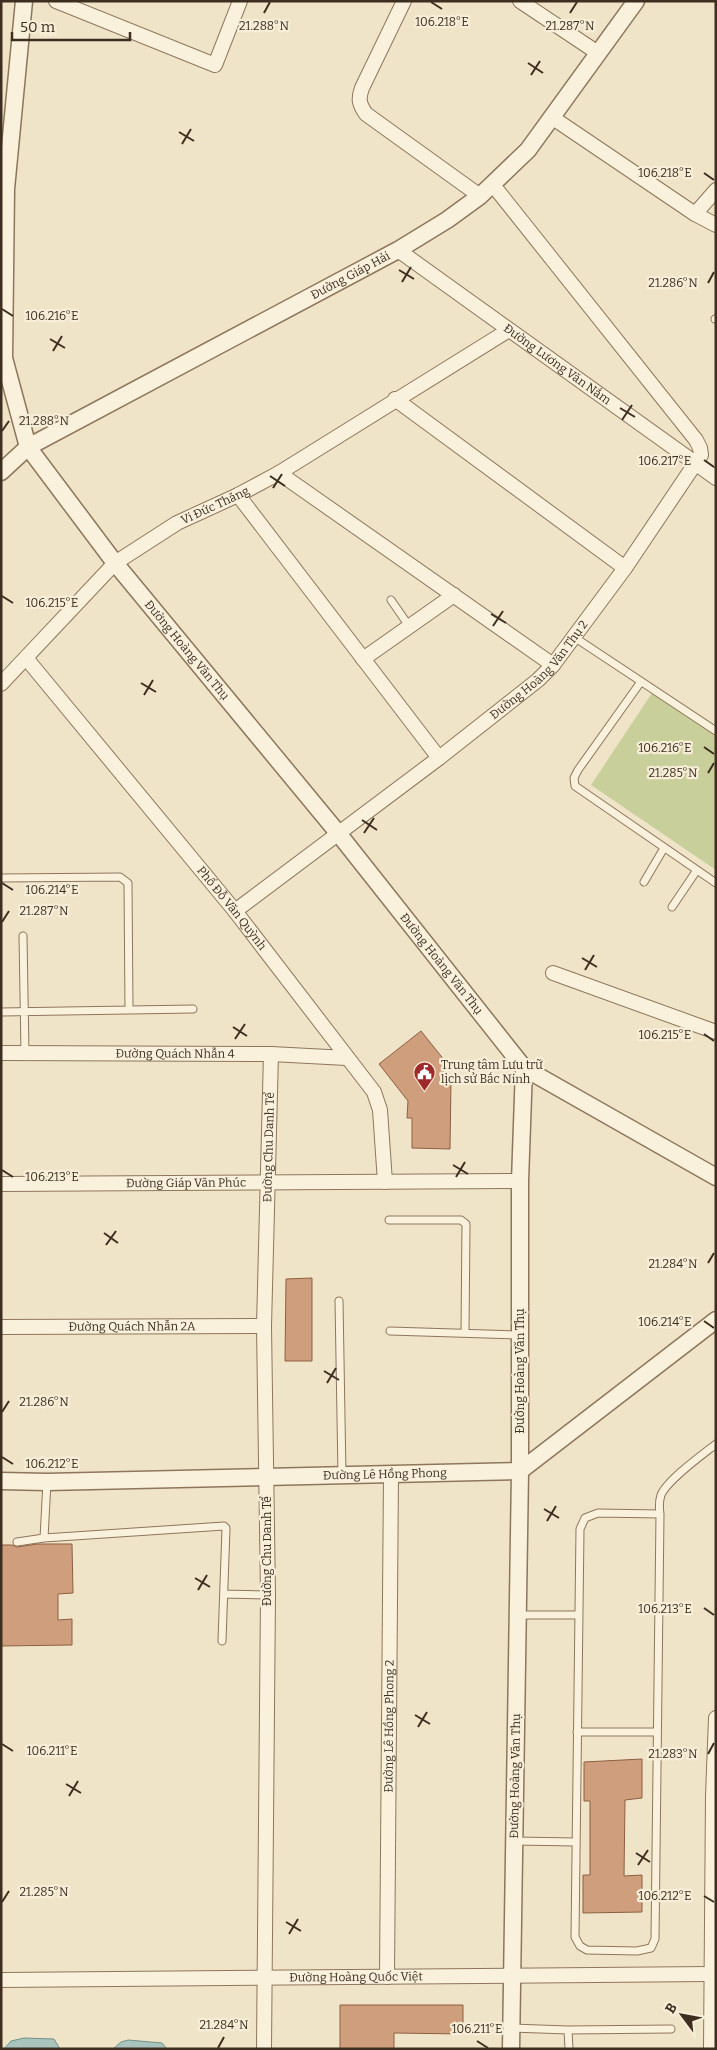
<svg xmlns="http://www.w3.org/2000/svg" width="717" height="2050" font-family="Bitter,serif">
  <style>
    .green { fill: #c9cf9b }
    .water { fill: #a9c4bc; stroke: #6f938a }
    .building { fill: #cf9f7d; stroke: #8d5f41 }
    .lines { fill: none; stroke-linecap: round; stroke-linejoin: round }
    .service-casing { stroke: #8d765c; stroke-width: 9 }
    .minor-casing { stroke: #8d765c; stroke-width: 16 }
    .tertiary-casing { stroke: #8d765c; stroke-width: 19 }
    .service { stroke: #faf1dc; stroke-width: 7 }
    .minor { stroke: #faf1dc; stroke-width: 14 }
    .tertiary { stroke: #faf1dc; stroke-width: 16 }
    .ticks { fill: none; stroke: #3d2e20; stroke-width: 2 }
    .labels { text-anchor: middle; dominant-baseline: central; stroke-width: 4.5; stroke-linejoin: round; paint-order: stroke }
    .street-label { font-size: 12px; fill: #3d2e20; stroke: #f7eed8 }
    .poi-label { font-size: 12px; fill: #3d2e20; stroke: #f7eed8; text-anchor: start }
    .ticks-label { font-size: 12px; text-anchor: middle; fill: #3d2e20; stroke: #f7eed8; stroke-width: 4.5; stroke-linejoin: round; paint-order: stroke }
  </style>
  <rect width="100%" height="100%" fill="#f0e4c8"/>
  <path class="green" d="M654,690L716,730V870L591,785Z"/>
  <path class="water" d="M24,2038L54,2039L60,2049H4L11,2041Z
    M128,2040L162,2043L167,2049H113L121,2042Z"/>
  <path class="building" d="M421,1031L449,1066L443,1071L451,1081L450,1149L412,1148V1118H407L408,1101L379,1064Z
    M312,1278V1361H285L286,1279Z
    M37,1544H72L73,1593L58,1594V1620L72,1619V1645L1,1646V1545H12L17,1547Z
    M642,1759V1798L625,1800L624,1876L642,1875V1912L583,1913V1875H590V1801H584V1762Z
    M340,2005H463V2034L394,2033V2049H340Z"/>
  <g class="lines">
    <defs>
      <path id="service" d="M715,319H716
        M391,600L409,626
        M574,637L716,731
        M640,683L578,770L574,778L575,786L716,883
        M1,878L120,877L128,883L129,1010
        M644,882L664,848
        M672,907L697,870
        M23,936L25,1053
        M1,1012L193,1009
        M389,1220H461L466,1224L465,1333
        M339,1301L342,1475
        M390,1331L519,1335
        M598,1513L660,1514L655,1939L651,1948L637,1951L587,1950L580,1946L575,1937L580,1529L585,1518Z
        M660,1514C659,1507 659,1501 661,1495C667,1480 702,1455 716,1444
        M44,1538L47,1482
        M17,1542L44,1538L224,1526L226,1528L222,1641
        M224,1594L268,1595
        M517,1615H579
        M577,1732H657
        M514,1841L576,1842
        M511,2028L568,2030L671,2029
        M568,2030L569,2049"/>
      <g id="minor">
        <path d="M56,1L215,65L240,1"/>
        <path d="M404,1L362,88C358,99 359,104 366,114L480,196"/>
        <path d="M520,1L598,53"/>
        <path d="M553,118L695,214L716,225"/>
        <path d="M695,214L716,190"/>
        <path id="s1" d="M398,250L716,478"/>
        <path d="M395,399L625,568"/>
        <path d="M279,473L553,665"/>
        <path d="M238,495L439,758"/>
        <path id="s2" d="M26,658L235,911L374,1092L380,1110L385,1182"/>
        <path d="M363,659L454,595"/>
        <path id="s3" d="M1,684L115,563L177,523L238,495L279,473L509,330"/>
        <path id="s4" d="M235,911L439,758L538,680L553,665L625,568L701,455L700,448L696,440L493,185"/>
        <path d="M553,973L716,1032"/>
        <path id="s5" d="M1,1053L271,1054L347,1058"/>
        <path id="s6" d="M1,1184L520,1181"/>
        <path id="s7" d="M1,1327L264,1326"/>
        <path id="s8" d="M387,1977L391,1474"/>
        <path id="s9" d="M1,1980L710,1974"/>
        <path id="s10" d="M264,2049L268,1595L264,1326L271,1054"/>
        <path d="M711,2049L713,1796L716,1718"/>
      </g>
      <g id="tertiary">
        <path id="s11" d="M24,1L6,189L4,358L28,447L115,563L338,833L524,1068L520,1181V1471L511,2049"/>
        <path id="s12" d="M1,472L28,447L398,250L447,220L480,196L528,150L636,1"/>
        <path d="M524,1068L716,1177"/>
        <path id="s13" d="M1,1481L47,1482L520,1471L716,1320"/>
      </g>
    </defs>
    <use href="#service" class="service-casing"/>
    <use href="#minor" class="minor-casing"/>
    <use href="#tertiary" class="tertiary-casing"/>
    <use href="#service" class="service"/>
    <use href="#minor" class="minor"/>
    <use href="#tertiary" class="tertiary"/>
  </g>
  <path class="ticks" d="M431,2L442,9M264,13L270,2M570,13L577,2M528,63L543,73M531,75L540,61M179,132L194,141M182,144L191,129M704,173L714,180M399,270L414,279M402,282L411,267M708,283L714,272M2,309L13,316M50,339L65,348M53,351L62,336M620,408L635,417M622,420L632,405M2,431L9,421M704,460L714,467M270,476L285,486M273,488L282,474M2,596L13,603M491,614L506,623M493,626L503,611M141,683L156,692M144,695L153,680M704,747L714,754M708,773L714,763M362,820L377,830M364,833L374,818M2,883L13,890M2,922L9,911M582,958L597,967M585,970L594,955M233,1027L247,1036M704,1034L714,1041M235,1039L245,1024M453,1165L468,1174M2,1170L13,1177M456,1177L465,1162M104,1233L118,1243M106,1245L116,1231M708,1263L714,1253M704,1321L714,1328M324,1371L339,1380M327,1383L336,1368M2,1412L9,1401M2,1457L13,1464M544,1509L559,1518M547,1521L556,1506M195,1578L210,1587M198,1590L207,1575M704,1608L714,1615M415,1715L430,1724M418,1727L427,1712M2,1744L13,1751M708,1754L714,1743M66,1784L81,1793M69,1796L78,1781M636,1853L650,1862M638,1865L648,1850M704,1896L714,1902M2,1902L9,1891M286,1922L301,1931M289,1934L298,1919M477,2041L488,2048M218,2048L224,2037"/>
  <defs>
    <symbol id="civic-pin" viewBox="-11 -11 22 30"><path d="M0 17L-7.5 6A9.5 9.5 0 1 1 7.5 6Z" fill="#9e2a2b" stroke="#f7eed8"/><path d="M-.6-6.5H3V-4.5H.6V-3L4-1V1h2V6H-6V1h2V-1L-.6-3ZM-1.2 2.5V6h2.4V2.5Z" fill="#fff"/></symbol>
  </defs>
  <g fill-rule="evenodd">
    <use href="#civic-pin" x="412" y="1060" width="25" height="34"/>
  </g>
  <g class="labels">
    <g class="street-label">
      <text stroke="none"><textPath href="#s12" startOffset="402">Đường Giáp Hải</textPath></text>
      <text stroke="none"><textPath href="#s1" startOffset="196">Đường Lương Văn Nắm</textPath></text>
      <text stroke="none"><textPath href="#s3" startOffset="282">Vi Đức Thăng</textPath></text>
      <text stroke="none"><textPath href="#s11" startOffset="708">Đường Hoàng Văn Thụ</textPath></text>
      <text stroke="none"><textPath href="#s4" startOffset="389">Đường Hoàng Văn Thụ 2</textPath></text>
      <text stroke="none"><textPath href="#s2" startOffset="324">Phố Đỗ Văn Quỳnh</textPath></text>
      <text stroke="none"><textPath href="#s11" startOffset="1112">Đường Hoàng Văn Thụ</textPath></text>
      <text stroke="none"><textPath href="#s5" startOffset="174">Đường Quách Nhẫn 4</textPath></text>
      <text stroke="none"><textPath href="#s10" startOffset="902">Đường Chu Danh Tể</textPath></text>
      <text stroke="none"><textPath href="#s6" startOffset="185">Đường Giáp Văn Phúc</textPath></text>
      <text stroke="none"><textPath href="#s7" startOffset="131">Đường Quách Nhẫn 2A</textPath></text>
      <text transform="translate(520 1371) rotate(-90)">Đường Hoàng Văn Thụ</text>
      <text stroke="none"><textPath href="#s13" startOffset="384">Đường Lê Hồng Phong</textPath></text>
      <text transform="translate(267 1551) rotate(-90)">Đường Chu Danh Tể</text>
      <text stroke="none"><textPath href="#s8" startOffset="251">Đường Lê Hồng Phong 2</textPath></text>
      <text transform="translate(515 1776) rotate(-89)">Đường Hoàng Văn Thụ</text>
      <text stroke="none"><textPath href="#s9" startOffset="355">Đường Hoàng Quốc Việt</textPath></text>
    </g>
    <g class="poi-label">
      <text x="441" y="1065">Trung tâm Lưu trữ<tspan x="441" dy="14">lịch sử Bắc Ninh</tspan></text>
    </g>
  </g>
  <g class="ticks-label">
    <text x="442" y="26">106.218°E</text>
    <text x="264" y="30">21.288°N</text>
    <text x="570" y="30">21.287°N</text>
    <text x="665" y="177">106.218°E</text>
    <text x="673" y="287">21.286°N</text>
    <text x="52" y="320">106.216°E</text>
    <text x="44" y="425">21.288°N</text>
    <text x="665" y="465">106.217°E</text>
    <text x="52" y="607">106.215°E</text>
    <text x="665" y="752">106.216°E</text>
    <text x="673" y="777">21.285°N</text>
    <text x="52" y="894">106.214°E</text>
    <text x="44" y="915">21.287°N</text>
    <text x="665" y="1039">106.215°E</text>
    <text x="52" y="1181">106.213°E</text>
    <text x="673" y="1268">21.284°N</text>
    <text x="665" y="1326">106.214°E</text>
    <text x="44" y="1406">21.286°N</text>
    <text x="52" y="1468">106.212°E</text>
    <text x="665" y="1613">106.213°E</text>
    <text x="52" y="1755">106.211°E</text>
    <text x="673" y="1758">21.283°N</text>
    <text x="44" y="1896">21.285°N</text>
    <text x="665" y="1900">106.212°E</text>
    <text x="224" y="2029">21.284°N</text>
    <text x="477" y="2033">106.211°E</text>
  </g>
  <rect width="717" height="2050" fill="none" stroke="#3d2e20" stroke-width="5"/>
  <g transform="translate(682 2015) rotate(302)" stroke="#f7eed8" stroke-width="4" paint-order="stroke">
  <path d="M0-4L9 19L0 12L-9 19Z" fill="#3d2e20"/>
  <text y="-8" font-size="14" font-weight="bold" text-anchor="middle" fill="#3d2e20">B</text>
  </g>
  <path d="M12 32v8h118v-8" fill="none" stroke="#3d2e20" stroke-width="2.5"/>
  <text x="20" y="32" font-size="15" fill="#3d2e20" stroke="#f7eed8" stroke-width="4" paint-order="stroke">50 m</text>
</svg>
